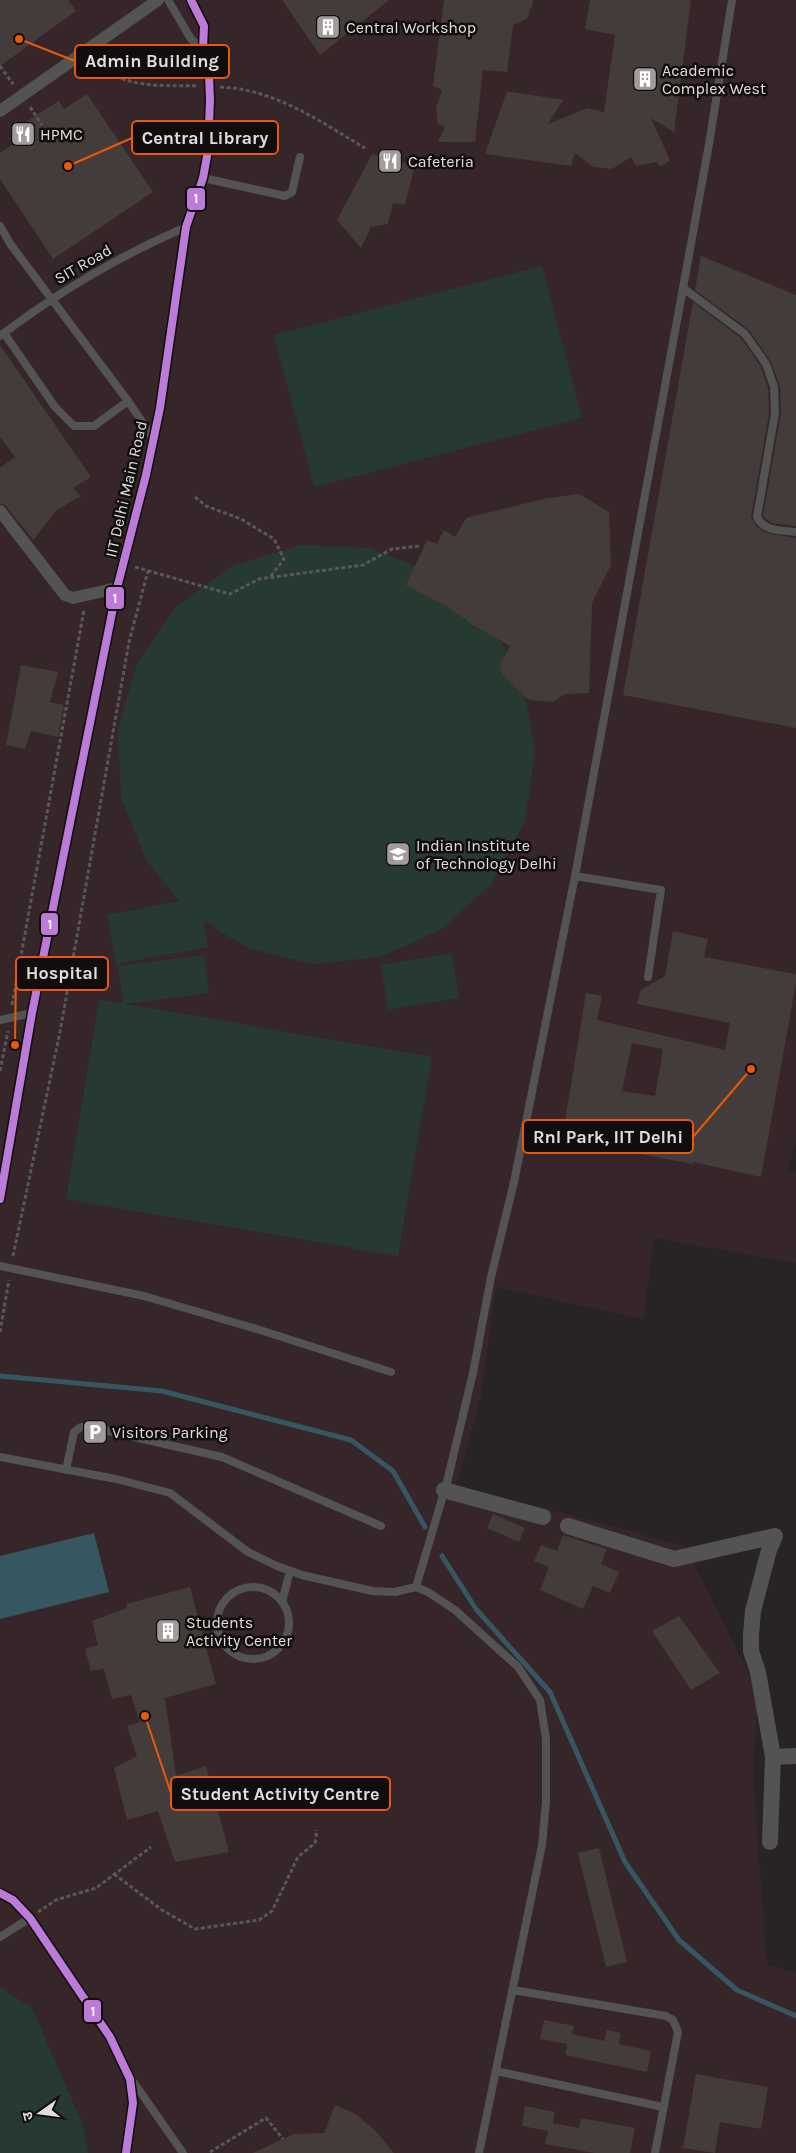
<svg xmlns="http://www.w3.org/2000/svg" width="796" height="2153" font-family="Karla,'Noto Sans Devanagari',sans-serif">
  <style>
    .education { fill: #36262a }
    .green { fill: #263a31 }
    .water { fill: #365761 }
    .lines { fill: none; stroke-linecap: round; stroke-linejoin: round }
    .stream { stroke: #365761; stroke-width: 5 }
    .building { fill: #433c3a; fill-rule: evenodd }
    .path { stroke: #585857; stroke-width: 3; stroke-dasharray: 4 2.5; stroke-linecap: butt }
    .service { stroke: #535353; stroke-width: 8 }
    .pedestrian { stroke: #535353; stroke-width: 12 }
    .minor { stroke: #535353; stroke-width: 16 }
    .bus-1-casing { stroke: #100d0c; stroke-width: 11 }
    .bus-1 { stroke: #bd7bd9; stroke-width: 8 }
    .labels { text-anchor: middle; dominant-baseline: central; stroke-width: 5; stroke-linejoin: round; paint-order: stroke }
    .poi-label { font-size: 16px; fill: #e2dddc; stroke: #100d0c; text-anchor: start }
    .street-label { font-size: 16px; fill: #e2dddc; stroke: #100d0c }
    .leader { fill: none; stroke: #e8590c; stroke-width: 2 }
    .callout-dot { fill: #e8590c; stroke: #100d0c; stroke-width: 2 }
    .callout { fill: #100d0c; stroke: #e8590c; stroke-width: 2 }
    .callout-label { font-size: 18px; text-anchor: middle; font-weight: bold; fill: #e2dddc }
    .line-badge { stroke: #100d0c; stroke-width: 2 }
    .badge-label { font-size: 14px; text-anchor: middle; font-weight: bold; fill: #fff }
  </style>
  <rect width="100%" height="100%" fill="#272423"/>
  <path class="education" d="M0,0H796V1143L787,1170L796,1173V1263L654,1238L644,1319L496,1287L480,1402L456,1486L510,1499L685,1546L759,1693L753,1771L767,1964L796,1973V2153H0Z"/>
  <path class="green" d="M542,266L582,418L314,487L274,335Z
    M301,545L371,548L436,575L489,621L523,682L535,752L525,821L492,883L442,929L380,957L313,964L247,948L204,921L208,947L116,964L107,915L180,901L146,860L121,797L118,729L137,663L177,606L234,565Z
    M452,953L459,998L388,1010L381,965Z
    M204,955L209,993L125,1004L432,1057L398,1256L66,1199L99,1000L123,1003L118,966Z
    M0,1987L32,2008L82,2123L88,2153H0Z"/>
  <path class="water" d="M94,1533L109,1592L0,1619V1556Z"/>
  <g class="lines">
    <path class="stream" d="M0,1376L162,1391L351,1440L393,1471L425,1527
      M442,1556L476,1609L550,1692L625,1862L679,1940L737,1990L796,2016"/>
  </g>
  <path class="building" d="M0,0H68L76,11L0,66Z
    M282,0H389L320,55Z
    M444,0H534L527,19L513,25L507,72L483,70L475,142H438L445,127L438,124L436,107L442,90L433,86Z
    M590,0H691L674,132L651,118L670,160L661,167L656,162L636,166L631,157L612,169L593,167L575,153L571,166L485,154L507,91L563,100L548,124L587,108L604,112L615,35L585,29Z
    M87,94L153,192L53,259L0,179V153L18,141L20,127L30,119L59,101L64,109Z
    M372,154L415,165L405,205L393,203L388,224L371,227L361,248L337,220Z
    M701,256L796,295V526L771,523L763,516L781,413L780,387L771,362L749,330L695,290Z
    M693,302L741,338L761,367L768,388L769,413L751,517L756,526L766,533L796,538V728L623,695Z
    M0,345L91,477L73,488L81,496L57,510L33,540L6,506L0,503V468L15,457L0,437Z
    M579,494L609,512L611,565L592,603L589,693L565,694L552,702L529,700L502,674L500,664L510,646L473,625L448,607L406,585L427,540L437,544L444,530L455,537L466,518L543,499Z
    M21,665L58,672L50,702L64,705L58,737L31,731L25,749L6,745Z
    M673,931L708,939L704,957L796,974V983L761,1177L693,1162V1164L562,1139L586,993L602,996L597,1020L725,1050L730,1023L637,1004L641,990L665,976ZM632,1043L663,1049L655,1096L622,1091Z
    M493,1514L525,1528L519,1542L487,1528Z
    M563,1535L607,1549L601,1564L619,1572L610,1593L593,1586L583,1609L540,1590L549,1567L534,1561L541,1545L557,1551Z
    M190,1587L216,1684L165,1698L176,1776L206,1766L229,1852L175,1862L158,1811L127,1820L114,1768L137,1756L127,1726L140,1722L131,1695L112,1699L104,1669L91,1671L85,1649L98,1645L92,1621L127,1608L126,1604Z
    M679,1616L720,1673L691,1690L652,1631Z
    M599,1848L627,1962L606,1967L578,1853Z
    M544,2020L574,2026L572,2034L604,2041L607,2030L621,2033L619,2044L651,2051L647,2072L565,2055L567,2044L540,2039Z
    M696,2074L768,2087L761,2129L720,2122L715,2153L683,2148Z
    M335,2105L354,2113L375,2130L394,2153H253L294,2134L324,2133Z
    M525,2106L555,2112L553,2123L579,2128L581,2118L635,2128L630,2153H594L545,2144L548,2131L522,2126Z"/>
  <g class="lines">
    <path class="path" d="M93,63C129,89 157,85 199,86
      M0,66L13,84
      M220,87C275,89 319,121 365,148
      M30,107L42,125
      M195,497L206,506L241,519L274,539L284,559L270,577
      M135,567L230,594L259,579L363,565L392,549L420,546
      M12,1005L84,610
      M0,1071L8,1031
      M13,1256L60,1032L129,642L148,571
      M0,1332L9,1280
      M114,1874L162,1910L195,1929L259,1920L272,1911L298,1857L315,1843L317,1830
      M38,1912L56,1900L96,1888L151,1847
      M210,2152L266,2118L283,2139"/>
    <path class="service" d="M168,0L191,39L203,49
      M203,178L285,196L292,192L300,157
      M0,226L11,245L128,401L153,438
      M683,288L745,334L766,364L774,387L775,413L757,517C764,532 782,530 796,532
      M4,333L55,407L74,426H94L128,401
      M0,336C58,292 119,256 186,227
      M575,876L661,890L648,977
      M0,1020L32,1013
      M0,1199L32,1013L117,588L146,475L160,408L186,227L203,178L208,151L210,100L209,74L203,49L204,26L191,0
      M0,1266L144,1296L260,1330L391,1372
      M0,1457L116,1479L170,1493L248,1552L277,1566L302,1575L372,1591L395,1592L416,1587L428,1592L455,1610L518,1667L540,1700L546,1739V1802L542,1845L479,2153
      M66,1470L74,1432L81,1427H90L222,1457L381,1526
      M217 1623a36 36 0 1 1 72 0a36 36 0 1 1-72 0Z
      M416,1587L447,1482L473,1373L491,1277L514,1182L575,876L683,288L709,144L732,0
      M282,1602L290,1571
      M0,1893C14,1897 21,1907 30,1918L110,2037L130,2079L133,2103L126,2153
      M0,1937L30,1918
      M513,1990L666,2016L673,2020L678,2032L655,2153
      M496,2071L663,2107
      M132,2080L183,2153"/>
    <path class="pedestrian" d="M0,111L158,0
      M0,511L65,595L73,598L117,588"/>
    <path class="minor" d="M444,1490L543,1517
      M568,1526L674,1559L775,1536
      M773,1757L796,1756
      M770,1842L773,1757L758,1672L751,1651V1635L753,1611L769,1550L775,1536"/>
    <defs>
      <path id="bus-1" d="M0,1199L32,1013L117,588L146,475L160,408L186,227L203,178L208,151L210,100L209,74L203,49L204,26L191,0
        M0,1893L13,1900L30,1918L110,2037L130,2079L133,2103L126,2153"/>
    </defs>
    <use href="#bus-1" class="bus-1-casing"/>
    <use href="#bus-1" class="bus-1"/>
  </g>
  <defs>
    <symbol id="building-square" viewBox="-11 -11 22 22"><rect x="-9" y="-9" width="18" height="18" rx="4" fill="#a19c9b" stroke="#100d0c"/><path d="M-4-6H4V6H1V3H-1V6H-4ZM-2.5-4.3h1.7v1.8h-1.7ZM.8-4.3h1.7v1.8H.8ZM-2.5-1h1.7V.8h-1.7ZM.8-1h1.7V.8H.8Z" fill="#fff"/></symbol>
    <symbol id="restaurant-square" viewBox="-11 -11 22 22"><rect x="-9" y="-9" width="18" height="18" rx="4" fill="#a19c9b" stroke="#100d0c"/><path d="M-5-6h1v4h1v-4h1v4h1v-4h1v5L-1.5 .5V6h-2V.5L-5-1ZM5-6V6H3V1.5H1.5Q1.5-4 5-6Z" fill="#fff"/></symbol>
    <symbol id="university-square" viewBox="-11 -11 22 22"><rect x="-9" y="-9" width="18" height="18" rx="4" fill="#a19c9b" stroke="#100d0c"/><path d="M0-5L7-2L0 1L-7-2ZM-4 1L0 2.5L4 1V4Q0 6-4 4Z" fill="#fff"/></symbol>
    <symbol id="parking-square" viewBox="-11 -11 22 22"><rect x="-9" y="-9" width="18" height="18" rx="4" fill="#a19c9b" stroke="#100d0c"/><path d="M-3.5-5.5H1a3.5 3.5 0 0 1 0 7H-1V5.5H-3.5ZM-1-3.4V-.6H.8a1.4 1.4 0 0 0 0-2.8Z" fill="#fff"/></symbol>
  </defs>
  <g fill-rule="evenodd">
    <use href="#building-square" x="314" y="13" width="28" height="28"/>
    <use href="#building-square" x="631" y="65" width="28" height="28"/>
    <use href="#restaurant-square" x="9" y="120" width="28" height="28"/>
    <use href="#restaurant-square" x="376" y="147" width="28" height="28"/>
    <use href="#university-square" x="384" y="840" width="28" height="28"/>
    <use href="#parking-square" x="81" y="1418" width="28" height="28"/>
    <use href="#building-square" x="154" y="1617" width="28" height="28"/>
  </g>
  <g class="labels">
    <g class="poi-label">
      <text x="346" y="27">Central Workshop</text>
      <text x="662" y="70">Academic<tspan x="662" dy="18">Complex West</tspan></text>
      <text x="40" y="134">HPMC</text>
      <text x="408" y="161">Cafeteria</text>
      <text x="416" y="845">Indian Institute<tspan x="416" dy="18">of Technology Delhi</tspan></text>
      <text x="112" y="1432">Visitors Parking</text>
      <text x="186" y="1622">Students<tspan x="186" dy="18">Activity Center</tspan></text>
    </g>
    <g class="street-label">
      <text transform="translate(83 264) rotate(-30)">SIT Road</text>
      <text transform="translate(126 489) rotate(-77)">IIT Delhi Main Road</text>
    </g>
  </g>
  <path class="leader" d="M19 39L75 61M68 166L132 138M15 1045L16 973M751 1069L693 1137M145 1716L171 1793"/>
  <g class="callout-dot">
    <circle cx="19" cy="39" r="5"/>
    <circle cx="68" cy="166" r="5"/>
    <circle cx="15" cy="1045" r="5"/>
    <circle cx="751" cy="1069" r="5"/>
    <circle cx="145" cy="1716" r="5"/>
  </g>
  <g class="callout">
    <rect x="75" y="45" width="154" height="33" rx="5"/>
    <rect x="132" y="121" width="146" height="33" rx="5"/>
    <rect x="16" y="957" width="92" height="33" rx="5"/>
    <rect x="523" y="1120" width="170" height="33" rx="5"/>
    <rect x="171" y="1777" width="219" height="33" rx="5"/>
  </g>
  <g class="callout-label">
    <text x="152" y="67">Admin Building</text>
    <text x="205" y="144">Central Library</text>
    <text x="62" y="979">Hospital</text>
    <text x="608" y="1143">RnI Park, IIT Delhi</text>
    <text x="280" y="1800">Student Activity Centre</text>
  </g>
  <g class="line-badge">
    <rect x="186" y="187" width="20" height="24" rx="5" fill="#bd7bd9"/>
    <rect x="105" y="586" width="20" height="24" rx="5" fill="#bd7bd9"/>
    <rect x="40" y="912" width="19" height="24" rx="5" fill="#bd7bd9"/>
    <rect x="83" y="1999" width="19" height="24" rx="5" fill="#bd7bd9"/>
  </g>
  <g class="badge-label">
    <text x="196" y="203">1</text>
    <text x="115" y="603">1</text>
    <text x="50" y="929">1</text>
    <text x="93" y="2016">1</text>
  </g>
  <g transform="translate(40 2113) rotate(256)" stroke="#100d0c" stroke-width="4" paint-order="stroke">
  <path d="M0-4L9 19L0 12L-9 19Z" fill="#e2dddc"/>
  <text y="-8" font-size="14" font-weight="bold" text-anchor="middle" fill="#e2dddc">उ</text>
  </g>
</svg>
